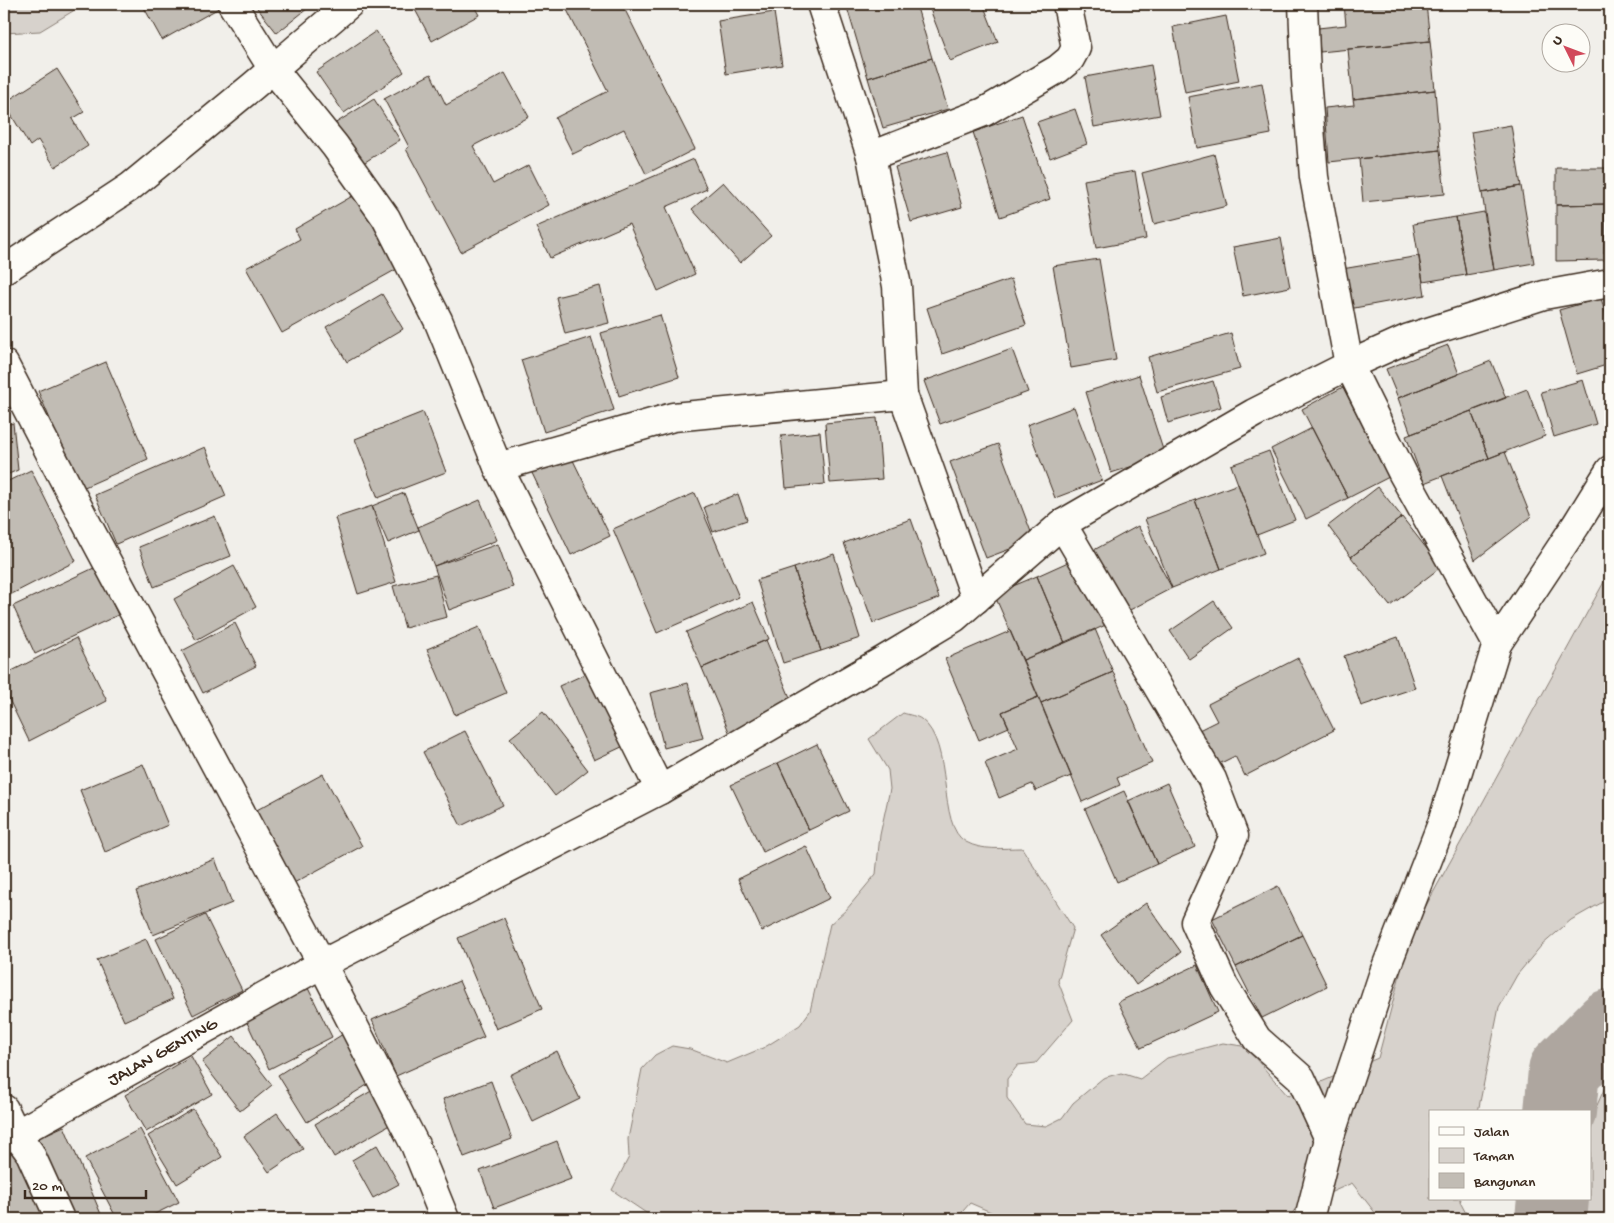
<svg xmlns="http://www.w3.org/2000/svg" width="1614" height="1223" font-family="'Gochi Hand',sans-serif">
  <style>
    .green { fill: #d7d2cc; stroke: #897e75 }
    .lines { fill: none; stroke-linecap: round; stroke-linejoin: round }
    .river { stroke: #aea69f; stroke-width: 72 }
    .building { fill: #c1bcb4; stroke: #3b2a1e }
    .minor-casing { stroke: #3b2a1e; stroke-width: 31 }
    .minor { stroke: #fdfcf7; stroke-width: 28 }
    .labels { text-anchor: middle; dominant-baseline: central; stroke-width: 5; stroke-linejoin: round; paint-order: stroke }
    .street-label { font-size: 18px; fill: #3b2a1e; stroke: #fdfcf7 }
  </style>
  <rect width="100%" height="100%" fill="#f1efea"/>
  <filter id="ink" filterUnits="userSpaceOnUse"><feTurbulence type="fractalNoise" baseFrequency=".02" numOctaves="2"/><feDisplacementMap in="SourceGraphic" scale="10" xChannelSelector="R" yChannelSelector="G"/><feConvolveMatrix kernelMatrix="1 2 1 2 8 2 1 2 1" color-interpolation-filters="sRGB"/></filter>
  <g filter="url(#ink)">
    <path class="green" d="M4,4H77L73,11L40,31L4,33Z
      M1610,571V898L1571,920L1541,946L1517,975L1499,1007L1478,1112H1430V1199H1461L1460,1202L1469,1219H1380L1352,1183L1296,1208L1288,1219H1007L970,1203L956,1219H655L612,1190L629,1157L628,1139L642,1069L655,1055L672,1046L690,1049L727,1063L765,1047L800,1025L810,1011L830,924L846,910L876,874L880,835L890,789L888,770L869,739L903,713C909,715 917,716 921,719C955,744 936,826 966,842C982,851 1003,848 1022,848L1073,928L1058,981L1073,1020L1036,1063L1018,1065L1007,1079V1098L1025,1124L1046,1126L1062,1118L1073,1103L1103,1078L1121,1073L1140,1079L1167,1058L1223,1043L1242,1046L1256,1059L1288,1096L1378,1058L1411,933Z
      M1610,1080V1219H1588L1585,1199H1590V1121L1606,1085Z"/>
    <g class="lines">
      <path class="river" d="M1560,1112L1564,1071L1610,1025
        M1551,1219L1553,1199"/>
    </g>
    <path class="building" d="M142,4H216L219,8L162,40Z
      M254,4H313L277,33Z
      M412,4H473L479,15L432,41Z
      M564,4H622L695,149L646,174L624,129L573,154L555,118L608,91Z
      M846,4H916L932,58L868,78Z
      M928,4H983L998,42L950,61Z
      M1344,4H1426L1430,41L1320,52L1318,28L1346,25Z
      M774,12L782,65L726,74L718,21Z
      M1226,16L1239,81L1185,92L1173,27Z
      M376,31L404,72L344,113L316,72Z
      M1430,41L1435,90L1353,99L1348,49Z
      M932,58L948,109L883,128L868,78Z
      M1151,65L1160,115L1094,127L1085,77Z
      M57,69L84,112L72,119L88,146L55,167L38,140L30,146L4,103Z
      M505,73L529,117L473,146L493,184L529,165L549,205L461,252L406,149L409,147L384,99L431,74L446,105Z
      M1262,83L1271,134L1197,148L1188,97Z
      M1435,90L1440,150L1329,162L1325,108L1354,105L1353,99Z
      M374,99L400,140L357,167L331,126Z
      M1075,109L1087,144L1050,158L1037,122Z
      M1022,115L1050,199L1000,217L973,132Z
      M1511,125L1521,186L1482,193L1471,132Z
      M1440,150L1445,194L1363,202L1359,159Z
      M947,152L962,207L911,222L895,167Z
      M1214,154L1227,206L1154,224L1142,173Z
      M694,159L707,189L666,207L695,274L658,291L629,224L550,258L536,227Z
      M1556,168H1610V204L1556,205Z
      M1135,171L1146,239L1096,248L1084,180Z
      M723,182L771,236L740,263L692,209Z
      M1521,186L1534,263L1494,270L1482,193Z
      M356,194L397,269L282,333L246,268L300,239L295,229Z
      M1605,204V260L1556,261V205Z
      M1605,204H1610V253H1604Z
      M1484,212L1494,270L1466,275L1456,217Z
      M1456,217L1466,275L1423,282L1413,224Z
      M1281,238L1290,287L1243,296L1233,247Z
      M1419,256L1425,295L1349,309L1342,269Z
      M1099,259L1116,360L1071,368L1053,266Z
      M1011,279L1026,325L942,354L927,308Z
      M600,286L609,323L565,334L556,297Z
      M382,294L403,329L347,362L326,327Z
      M1601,298L1610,330V364L1577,374L1559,310Z
      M660,315L679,377L619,396L601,333Z
      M1231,333L1240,369L1157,392L1148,357Z
      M591,337L614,410L544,432L521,360Z
      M1448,345L1459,374L1398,398L1386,369Z
      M1012,349L1028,392L940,424L924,381Z
      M1491,361L1506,398L1411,434L1398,398Z
      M106,362L148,459L80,489L38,391Z
      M1139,375L1165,456L1111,473L1086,392Z
      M1583,380L1596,424L1554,437L1541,392Z
      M1213,381L1221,407L1168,423L1161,397Z
      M1343,387L1389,477L1348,498L1302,409Z
      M1527,389L1545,436L1489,458L1471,411Z
      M1074,407L1102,480L1055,498L1027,425Z
      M1471,411L1489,458L1424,483L1406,436Z
      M423,412L446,472L378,498L355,439Z
      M877,418L882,479L830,483L825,423Z
      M13,423L18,470L4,476V425Z
      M1312,428L1348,498L1306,519L1271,449Z
      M820,432L825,484L786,488L781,436Z
      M998,444L1034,540L986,558L950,462Z
      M205,447L226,496L116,544L95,495Z
      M1269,451L1295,520L1257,535L1231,465Z
      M569,452L610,536L571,555L531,471Z
      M1505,452L1531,517L1475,560L1442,476Z
      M31,470L76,561L4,598V483Z
      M1238,484L1264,553L1221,569L1195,500Z
      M1378,487L1402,517L1351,557L1328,526Z
      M404,493L419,530L388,543L372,506Z
      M695,493L739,597L657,633L613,529Z
      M738,494L747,520L713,532L704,507Z
      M480,500L497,540L434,566L418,527Z
      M1195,500L1221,569L1172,588L1145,519Z
      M372,506L396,582L358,594L335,518Z
      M215,516L231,556L154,587L139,547Z
      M1402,517L1441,567L1390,606L1351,557Z
      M911,519L939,598L873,623L844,543Z
      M1138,526L1172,588L1126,612L1094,550Z
      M498,544L513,587L449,610L434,566Z
      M834,554L860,638L821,651L794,568Z
      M1079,557L1108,624L1065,643L1037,576Z
      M234,566L256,607L196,640L174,599Z
      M96,567L118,615L35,654L13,606Z
      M794,568L821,651L783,663L757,580Z
      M436,575L447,617L405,628L393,586Z
      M1037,576L1065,643L1023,660L994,594Z
      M1214,601L1233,628L1189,659L1170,631Z
      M753,602L769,639L702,668L686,632Z
      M235,623L256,666L203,693L182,651Z
      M479,627L506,693L455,715L427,649Z
      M1095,629L1113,672L1041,703L1023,660Z
      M1010,631L1038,697L1002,712L1009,727L979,740L945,659Z
      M1398,637L1415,688L1361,706L1344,656Z
      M76,638L107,701L29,741L4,689V675Z
      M766,640L794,707L730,734L702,668Z
      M1298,658L1334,730L1245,776L1235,756L1217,765L1199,730L1217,721L1208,704Z
      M592,671L626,745L594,760L559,686Z
      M1113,672L1152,763L1117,778L1120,785L1082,802L1041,703Z
      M688,683L703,738L664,748L650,693Z
      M1038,697L1071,776L1036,791L1032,784L999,798L985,763L1018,749L1002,712Z
      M543,712L588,770L555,796L510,738Z
      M465,731L503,805L461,826L423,752Z
      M817,744L849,811L809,830L778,763Z
      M778,763L809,830L763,852L731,785Z
      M143,764L168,825L105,852L80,790Z
      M323,774L362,846L292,884L253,812Z
      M1167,783L1195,847L1157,864L1128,801Z
      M1124,791L1157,864L1117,882L1085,809Z
      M806,846L830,898L762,931L738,879Z
      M215,859L232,903L153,935L136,891Z
      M1278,886L1302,935L1236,967L1212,919Z
      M1146,903L1181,952L1136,985L1101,935Z
      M205,915L242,990L193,1015L156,939Z
      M504,918L542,1009L496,1029L458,938Z
      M1302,935L1327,986L1262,1018L1236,967Z
      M146,939L173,999L124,1021L97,960Z
      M1197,965L1218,1012L1141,1048L1118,1002Z
      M459,981L484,1037L396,1076L372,1020Z
      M306,984L332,1037L269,1069L243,1014Z
      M343,1034L372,1082L307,1122L278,1075Z
      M234,1036L272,1085L240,1111L202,1062Z
      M557,1051L580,1099L533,1122L510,1075Z
      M191,1056L212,1094L146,1132L125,1095Z
      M491,1081L512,1139L464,1157L443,1099Z
      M373,1090L393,1123L334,1157L315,1124Z
      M193,1109L222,1157L177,1184L148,1136Z
      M277,1113L303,1149L269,1172L244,1136Z
      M64,1126L103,1219H64L31,1141Z
      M140,1129L179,1202L145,1219H117L85,1158Z
      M557,1141L571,1179L494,1208L480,1171Z
      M377,1145L399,1184L373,1198L352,1160Z
      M22,1148L54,1219H4V1157Z"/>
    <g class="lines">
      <defs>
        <g id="minor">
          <path d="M232,4L273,69L335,146L386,218L438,320L498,467L673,417L903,395"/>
          <path d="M821,4L871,156L897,286L903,395L976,599"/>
          <path d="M1303,4L1306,78L1314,177L1349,365L1403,474L1497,644"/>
          <path d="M871,156L984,112L1058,69L1070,59L1076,48L1067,4"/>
          <path d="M4,270L130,187L253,86L349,4"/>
          <path d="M4,364L89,528L322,964L415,1145L445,1219"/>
          <path d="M660,790L884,660L954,618L1062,524"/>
          <path d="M4,1109L16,1134L30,1153L60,1219"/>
          <path id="s1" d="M4,1139L16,1134L322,964L660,790L498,467"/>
          <path d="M1329,1139L1301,1078L1257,1039L1224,986L1195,922L1234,836L1212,779L1062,524L1254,413L1349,365L1409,338L1544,295L1610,283"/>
          <path d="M1309,1219L1329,1139L1383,975L1442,823L1497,644L1576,525L1610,470"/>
        </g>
      </defs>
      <use href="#minor" class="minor-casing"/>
      <use href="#minor" class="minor"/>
    </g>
  </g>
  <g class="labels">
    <g class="street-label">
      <text stroke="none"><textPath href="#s1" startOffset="181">JALAN GENTING</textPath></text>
    </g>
  </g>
  <rect width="1614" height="1223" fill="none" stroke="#fdfcf7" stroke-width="20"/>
  <rect x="10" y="10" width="1594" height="1203" fill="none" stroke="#3b2a1e" stroke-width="2" filter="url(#ink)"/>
  <rect x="1429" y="1110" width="162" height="90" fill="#fdfcf7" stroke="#afa8a0"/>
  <rect x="1439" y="1127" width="25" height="8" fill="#fdfcf7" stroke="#afa8a0"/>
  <text x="1474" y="1136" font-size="15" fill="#3b2a1e">Jalan</text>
  <rect x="1439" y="1148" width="25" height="15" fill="#d7d2cc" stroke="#afa8a0"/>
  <text x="1474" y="1160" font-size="15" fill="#3b2a1e">Taman</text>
  <rect x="1439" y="1173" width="25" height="15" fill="#c1bcb4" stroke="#afa8a0"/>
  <text x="1474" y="1186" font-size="15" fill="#3b2a1e">Bangunan</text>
  <g transform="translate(1566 48) rotate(312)"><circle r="24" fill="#fdfcf7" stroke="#afa8a0"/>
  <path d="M0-4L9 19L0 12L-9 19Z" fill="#d1495b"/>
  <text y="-8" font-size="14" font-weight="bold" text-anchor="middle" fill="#3b2a1e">U</text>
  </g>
  <path d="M25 1190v8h121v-8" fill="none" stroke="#3b2a1e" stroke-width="2.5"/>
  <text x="32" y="1190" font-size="15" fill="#3b2a1e" stroke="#fdfcf7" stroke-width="4" paint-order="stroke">20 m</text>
</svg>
